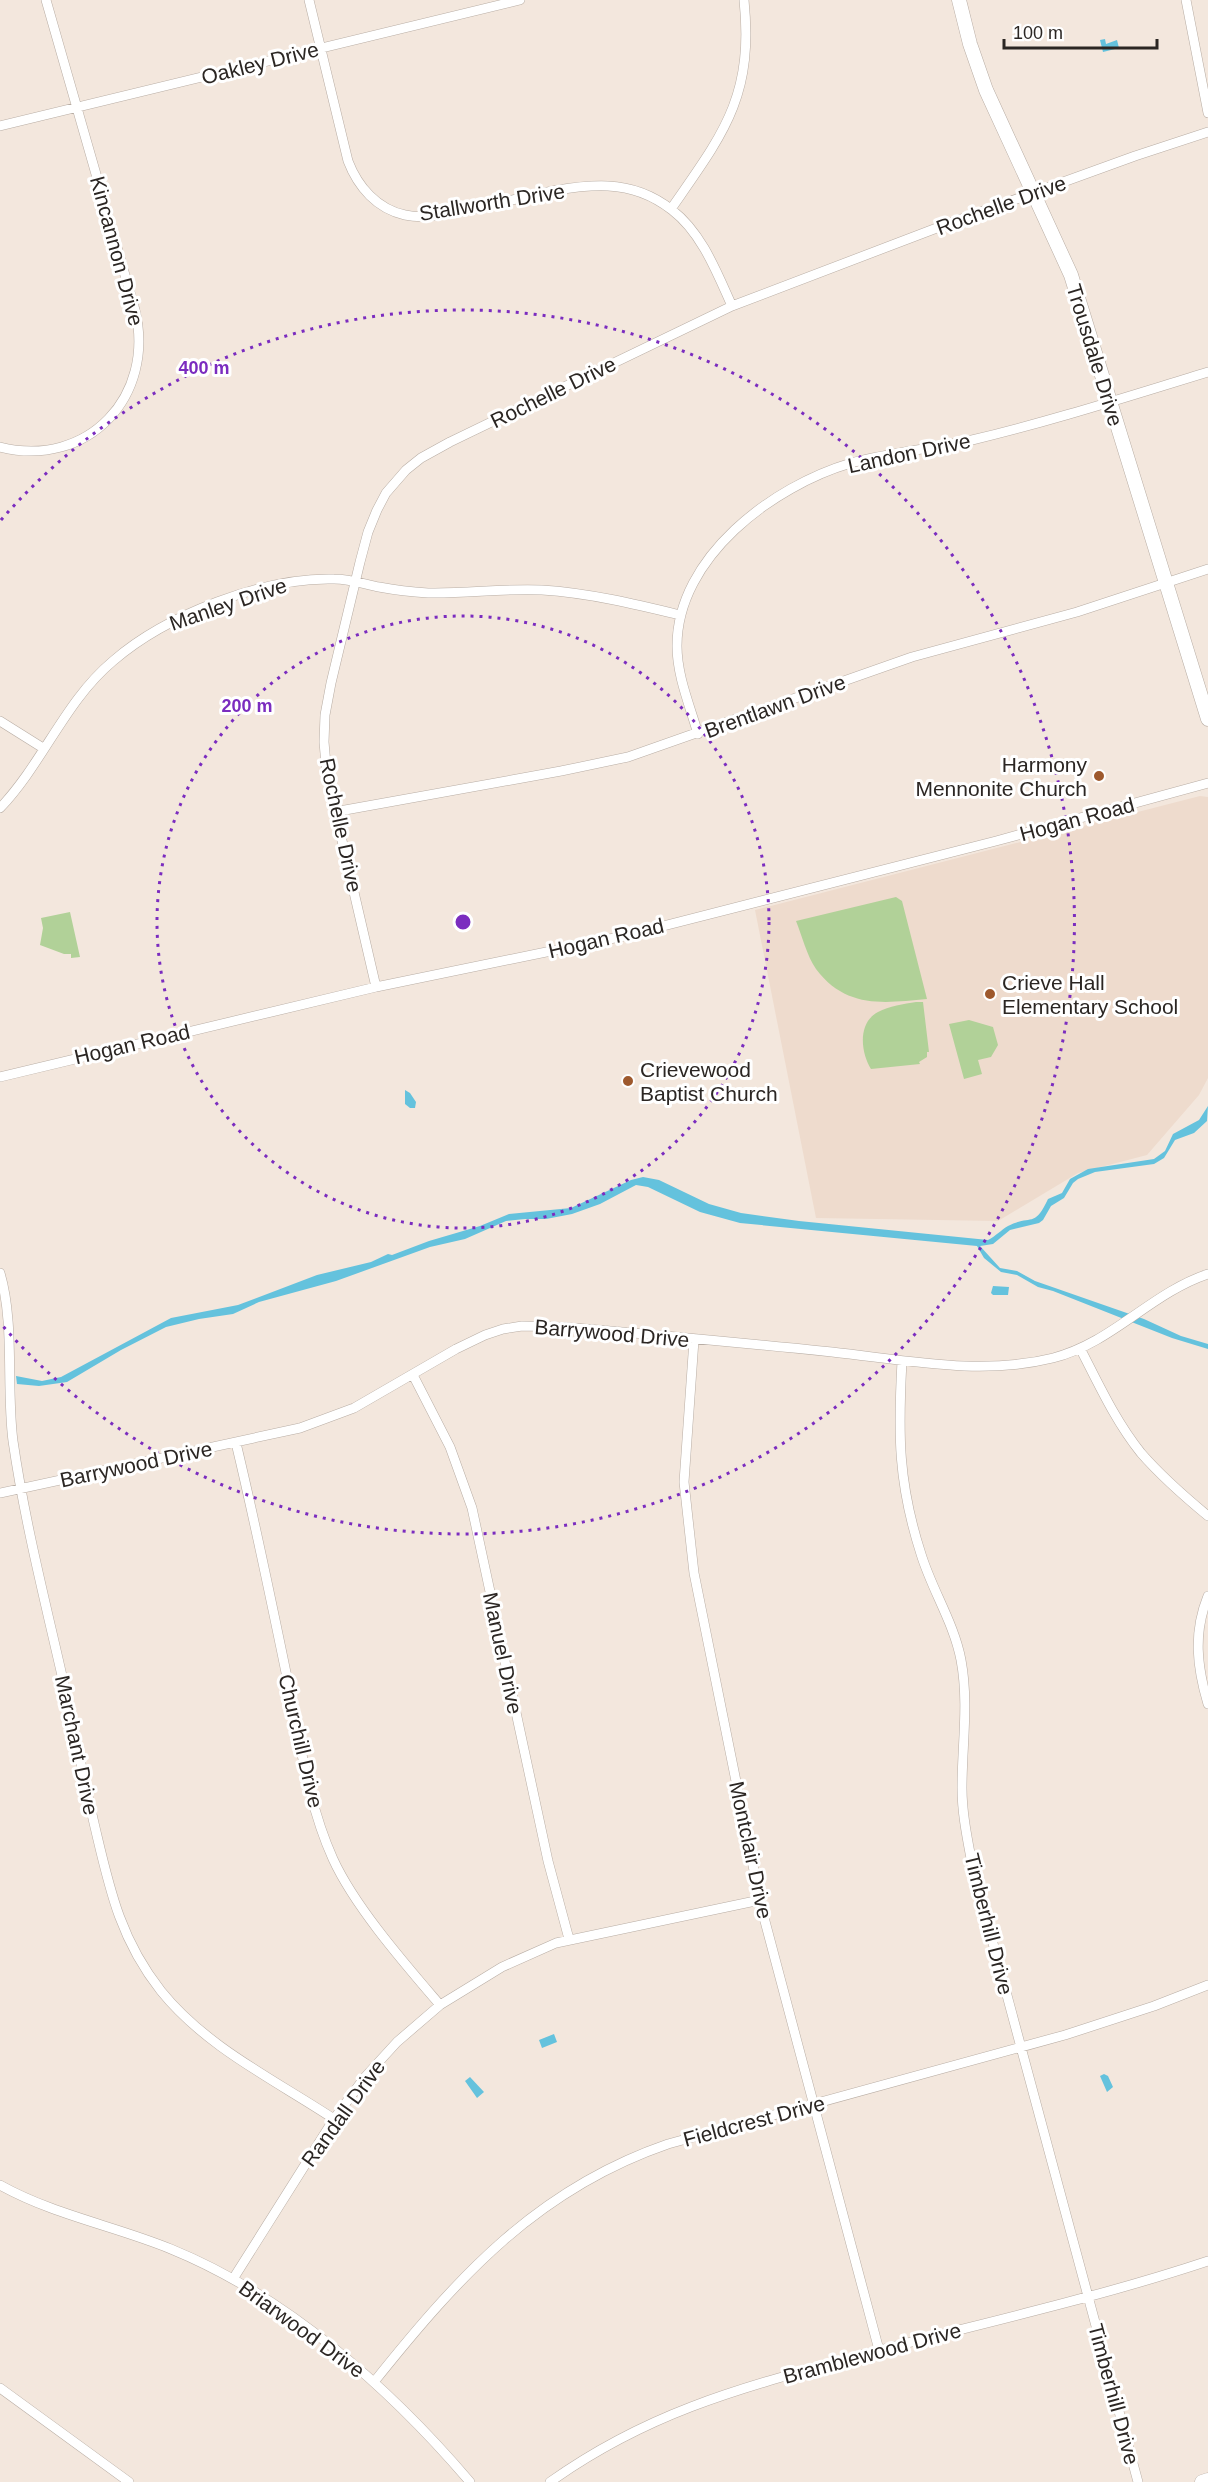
<svg xmlns="http://www.w3.org/2000/svg" width="1208" height="2482" font-family="Helvetica,sans-serif">
  <style>
    .built { fill: #eedbcd }
    .green { fill: #b1d198 }
    .water { fill: #64c2dd }
    .lines { fill: none; stroke-linecap: round; stroke-linejoin: round }
    .street-casing { stroke: #b8ada4; stroke-width: 10 }
    .secondary-casing { stroke: #b8ada4; stroke-width: 15 }
    .street { stroke: #fff; stroke-width: 9 }
    .secondary { stroke: #fff; stroke-width: 14 }
    .ring { fill: none; stroke: #7b2cbf; stroke-width: 3; stroke-dasharray: 3 6 }
    .poi-dot { fill: #9e592d; stroke: #fff; stroke-width: 2 }
    .labels { text-anchor: middle; dominant-baseline: central; stroke-width: 6; stroke-linejoin: round; paint-order: stroke }
    .street-label { font-size: 21px; fill: #2b2623; stroke: #fff }
    .poi-label { font-size: 21px; fill: #2b2623; stroke: #fff; text-anchor: start }
    .centre { fill: #7b2cbf; stroke: #fff; stroke-width: 3 }
    .ring-label { font-size: 18px; text-anchor: middle; font-weight: bold; fill: #7b2cbf; stroke: #fff; stroke-width: 6; stroke-linejoin: round; paint-order: stroke }
  </style>
  <rect width="100%" height="100%" fill="#f3e7dd"/>
  <path class="built" d="M1200,796L1208,797V1078L1199,1095L1147,1155L1078,1173L998,1221L816,1218L755,910Z"/>
  <path class="green" d="M896,897L902,901L927,999C884,1003 846,1009 816,969C807,956 802,936 796,921Z
    M70,912L80,957L71,958V954H64L40,945L43,928L41,918Z
    M916,1002H923L929,1052H927V1057L919,1062L920,1064L871,1069C861,1053 857,1023 878,1012C889,1006 904,1004 916,1002Z
    M969,1020L993,1027L998,1045L991,1057L978,1060L982,1074L964,1079L949,1024Z"/>
  <path class="water" d="M1105,39L1106,44L1117,40L1119,48L1103,52L1100,40Z
    M405,1090L410,1093L416,1102L415,1108H410L405,1104Z
    M1208,1106L1207,1121L1194,1133L1175,1140L1164,1158L1154,1164L1095,1172L1078,1179L1073,1183L1064,1198L1051,1206L1043,1220L1039,1223L1010,1230L993,1244L980,1246L1000,1268L1017,1271L1035,1281L1144,1319L1181,1336L1208,1344V1349L1172,1338L1053,1291L1038,1287L1017,1275L1001,1272L984,1258L977,1246L740,1223L700,1212L648,1187L636,1185L600,1204L572,1214L546,1219H525L506,1221L465,1239L430,1247L336,1281L259,1302L233,1314L199,1319L166,1327L121,1350L67,1382L39,1386L17,1384L16,1376L42,1381L61,1377L171,1318L238,1305L317,1275L371,1262L388,1254L392,1255L429,1241L480,1226L509,1214L571,1208L631,1180L643,1177L659,1180L709,1204L741,1213L799,1221L988,1240C996,1236 1001,1230 1008,1226C1031,1214 1034,1229 1048,1199L1062,1193L1070,1179L1088,1169L1154,1159L1165,1151L1173,1134L1199,1120Z
    M993,1286L1009,1287L1008,1295H993L991,1293Z
    M554,2034L557,2042L542,2048L539,2040Z
    M1104,2074L1108,2076L1113,2087L1107,2092L1100,2076Z
    M470,2077L484,2092L477,2098L465,2081Z"/>
  <g class="lines">
    <defs>
      <path id="street" d="M309,0L348,161C358,187 377,209 405,215C423,219 442,215 460,212C507,203 561,184 608,186C631,187 654,196 672,210C702,233 717,273 732,306
        M1186,0L1208,113
        M0,126L520,0
        M671,209C723,134 754,97 744,0
        M0,447C88,469 156,396 135,310L46,0
        M0,721L43,748
        M698,734C690,706 677,676 677,646C677,557 773,486 851,463C891,452 932,449 972,440C1052,421 1129,396 1208,372
        M0,808C43,763 65,701 113,661C166,615 264,577 334,579C350,579 364,584 379,587C395,590 412,592 428,593C466,594 504,588 542,590C589,593 635,604 680,615
        M334,812L561,771L628,757L912,657L1077,612L1208,569
        M376,987L327,776L324,742L325,715L331,683L360,562L368,532L377,510L386,493L406,470L421,458L450,442L732,306L942,226L1135,156L1208,132
        M0,1077L376,987L624,936L996,841L1208,783
        M0,1273C15,1324 6,1387 13,1441C24,1517 43,1593 60,1667C72,1719 82,1771 94,1823C109,1886 119,1938 161,1991C206,2047 275,2080 334,2119
        M694,1340L684,1482L694,1573L762,1910L879,2350
        M1081,1350C1099,1385 1116,1422 1141,1453C1161,1476 1185,1497 1208,1516
        M902,1361C898,1434 898,1483 921,1554C932,1590 954,1623 961,1660C969,1703 962,1745 962,1788C962,1815 968,1842 973,1869L1138,2482
        M413,1375L450,1447L472,1508L548,1861L569,1939
        M236,1443C256,1526 273,1609 290,1692C301,1748 309,1806 333,1859C355,1907 405,1964 440,2005
        M0,1493L300,1428L354,1408L456,1349L485,1335L503,1329L522,1326L561,1327C651,1334 742,1343 832,1352C906,1360 981,1376 1053,1358C1112,1343 1151,1293 1208,1274
        M1208,1596C1193,1633 1197,1667 1208,1704
        M0,2185C54,2215 115,2226 171,2249C286,2296 390,2388 470,2482
        M233,2279L334,2119L365,2077L397,2042L440,2005L502,1967L556,1943L760,1900
        M374,2382C458,2277 537,2189 668,2144L1065,2035L1154,2006L1208,1985
        M0,2388L129,2482
        M550,2482C647,2413 737,2389 850,2358C969,2326 1091,2300 1208,2261"/>
      <path id="secondary" d="M959,0L970,44L986,90L1071,275L1208,719
        M1202,2482L1208,2480"/>
    </defs>
    <use href="#street" class="street-casing"/>
    <use href="#secondary" class="secondary-casing"/>
    <use href="#street" class="street"/>
    <use href="#secondary" class="secondary"/>
  </g>
  <g class="ring">
    <circle cx="463" cy="922" r="306"/>
    <path d="M1 520A612 612 0 1 1 1 1324"/>
  </g>
  <g class="poi-dot">
    <circle cx="1099" cy="776" r="6"/>
    <circle cx="990" cy="994" r="6"/>
    <circle cx="628" cy="1081" r="6"/>
  </g>
  <g class="labels">
    <g class="street-label">
      <text transform="translate(260 63) rotate(-14)">Oakley Drive</text>
      <text transform="translate(492 202) rotate(-9)">Stallworth Drive</text>
      <text transform="translate(1001 205) rotate(-20)">Rochelle Drive</text>
      <text transform="translate(117 251) rotate(75)">Kincannon Drive</text>
      <text transform="translate(1095 355) rotate(73)">Trousdale Drive</text>
      <text transform="translate(553 392) rotate(-26)">Rochelle Drive</text>
      <text transform="translate(909 453) rotate(-12)">Landon Drive</text>
      <text transform="translate(228 604) rotate(-19)">Manley Drive</text>
      <text transform="translate(775 706) rotate(-20)">Brentlawn Drive</text>
      <text transform="translate(1077 819) rotate(-15)">Hogan Road</text>
      <text transform="translate(341 825) rotate(78)">Rochelle Drive</text>
      <text transform="translate(606 938) rotate(-13)">Hogan Road</text>
      <text transform="translate(132 1044) rotate(-13)">Hogan Road</text>
      <text transform="translate(612 1333) rotate(5)">Barrywood Drive</text>
      <text transform="translate(136 1464) rotate(-12)">Barrywood Drive</text>
      <text transform="translate(503 1653) rotate(78)">Manuel Drive</text>
      <text transform="translate(301 1741) rotate(77)">Churchill Drive</text>
      <text transform="translate(77 1745) rotate(78)">Marchant Drive</text>
      <text transform="translate(751 1850) rotate(78)">Montclair Drive</text>
      <text transform="translate(989 1924) rotate(76)">Timberhill Drive</text>
      <text transform="translate(343 2113) rotate(-54)">Randall Drive</text>
      <text transform="translate(754 2121) rotate(-15)">Fieldcrest Drive</text>
      <text transform="translate(302 2329) rotate(36)">Briarwood Drive</text>
      <text transform="translate(872 2353) rotate(-15)">Bramblewood Drive</text>
      <text transform="translate(1114 2394) rotate(75)">Timberhill Drive</text>
    </g>
    <g class="poi-label">
      <text x="1087" y="764" text-anchor="end">Harmony<tspan x="1087" dy="24">Mennonite Church</tspan></text>
      <text x="1002" y="982">Crieve Hall<tspan x="1002" dy="24">Elementary School</tspan></text>
      <text x="640" y="1069">Crievewood<tspan x="640" dy="24">Baptist Church</tspan></text>
    </g>
  </g>
  <circle cx="463" cy="922" r="9" class="centre"/>
  <g class="ring-label">
    <text x="204" y="374">400 m</text>
    <text x="247" y="712">200 m</text>
  </g>
  <path d="M1004 39v9h153v-9" fill="none" stroke="#2b2623" stroke-width="3"/>
  <text x="1013" y="39" font-size="18" fill="#2b2623" stroke="#ffffff" stroke-width="4.5" paint-order="stroke">100 m</text>
</svg>
